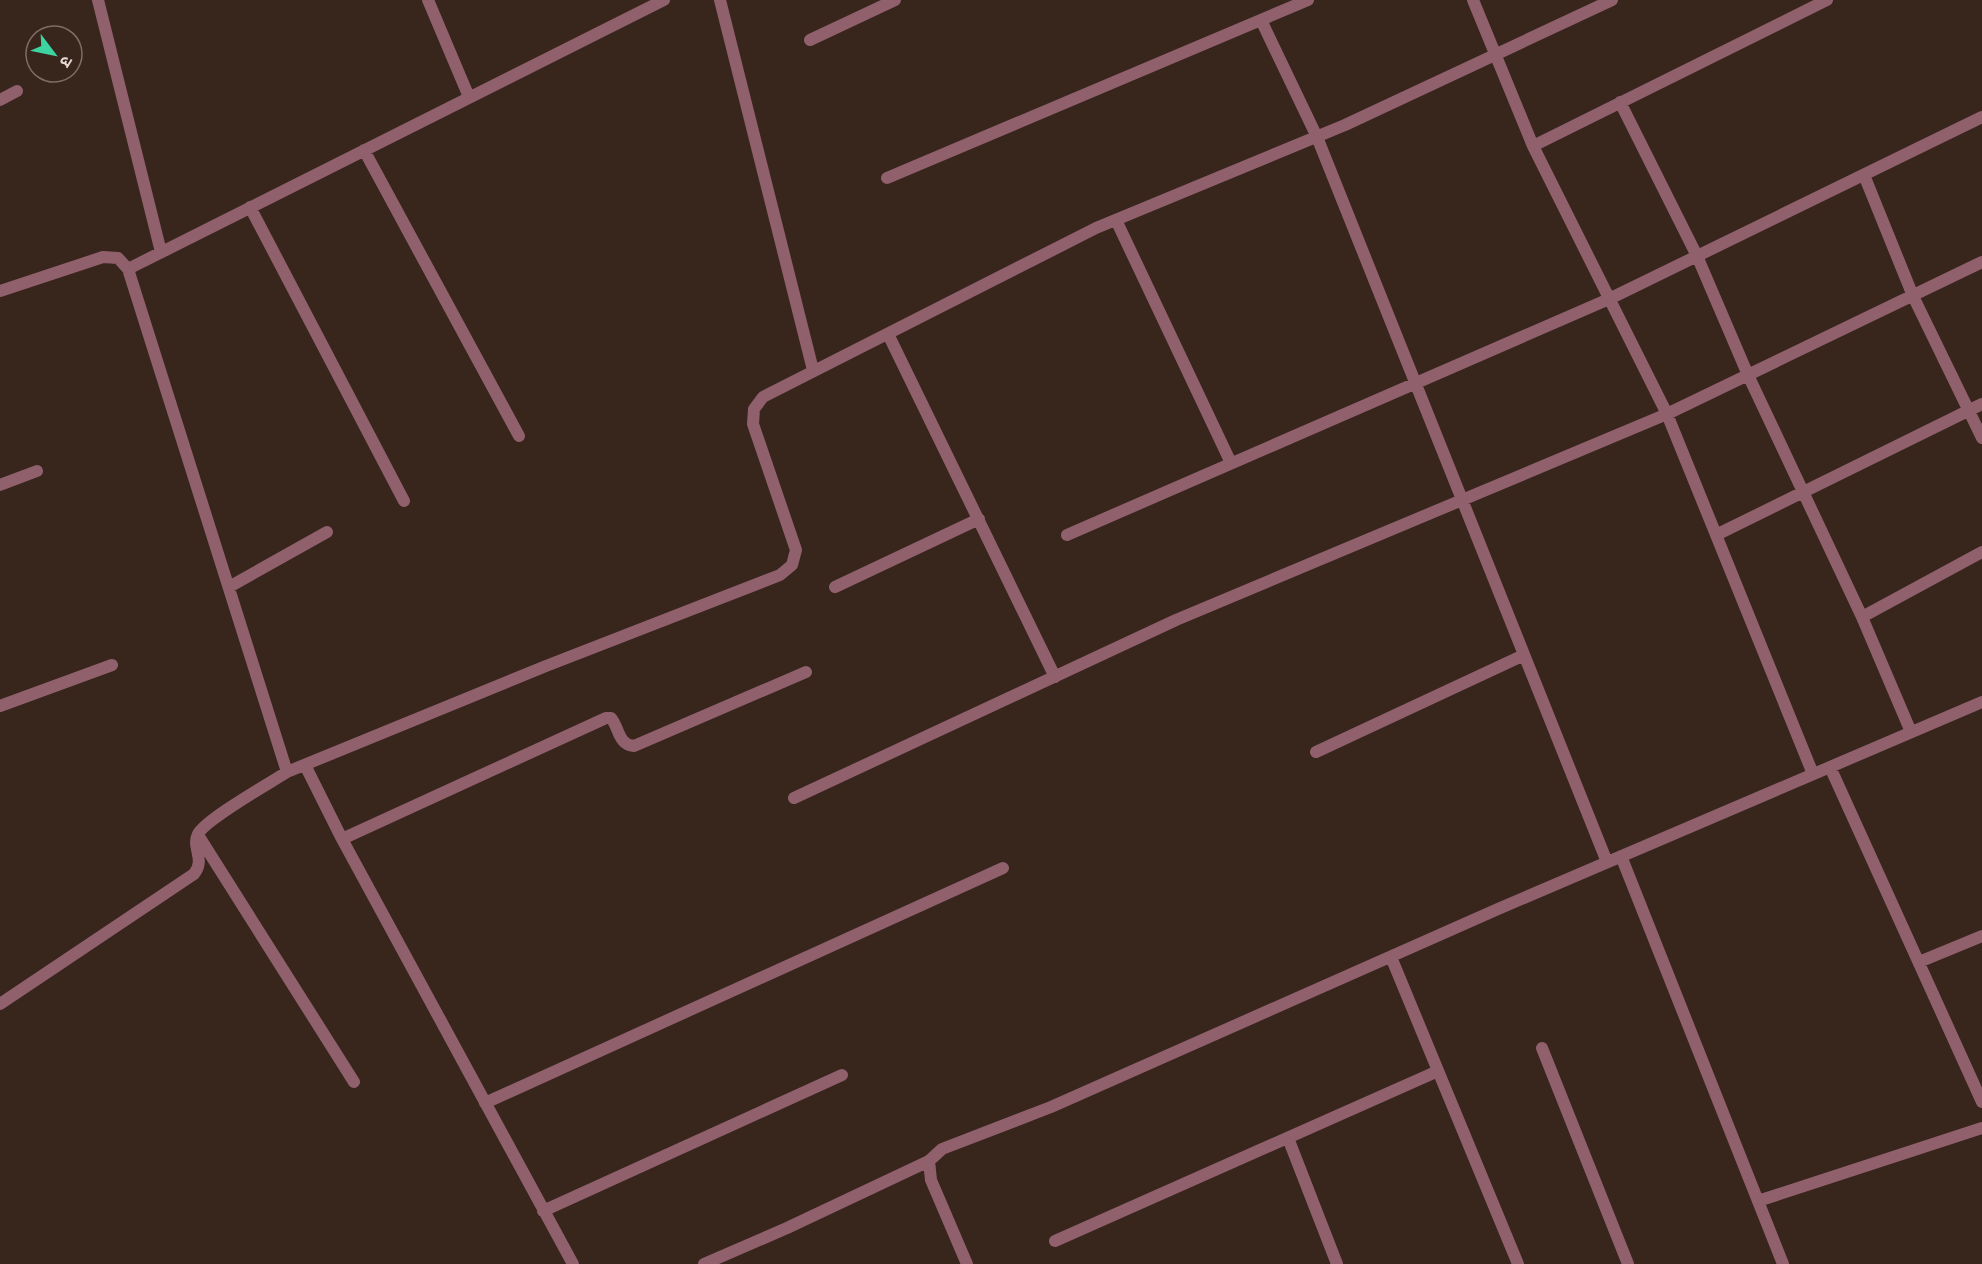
<svg xmlns="http://www.w3.org/2000/svg" width="1982" height="1264" font-family="'PT Sans','Noto Sans Devanagari',sans-serif">
  <style>
    .lines { fill: none; stroke-linecap: round; stroke-linejoin: round }
    .minor { stroke: #90606d; stroke-width: 12 }
  </style>
  <rect width="100%" height="100%" fill="#38251c"/>
  <g class="lines">
    <path class="minor" d="M98,0L161,252
      M428,0L469,97
      M720,0L813,370
      M1473,0L1533,146L1667,414L1813,774
      M1261,20L1317,137L1607,862
      M810,40L895,0
      M0,100L17,91
      M1620,102L1697,256L1748,375L1862,617L1911,732
      M1533,146L1827,0
      M364,150L519,436
      M1864,175L1913,296L1982,438
      M887,178L1308,0
      M250,207L404,501
      M1116,220L1231,463
      M128,269L664,0
      M0,291L103,257L118,258L128,269L287,772
      M888,334L1055,677
      M0,485L37,471
      M1067,535L1609,299L1982,117
      M1716,535L1982,404
      M229,587L327,532
      M835,587L979,519
      M1862,617L1982,552
      M0,706L112,665
      M1316,752L1524,655
      M305,765L342,839L573,1264
      M1830,767L1982,1102
      M794,798L1176,620L1667,414L1982,262
      M198,835L354,1082
      M342,839L606,718H611C619,727 618,745 634,746L806,672
      M1621,856L1783,1264
      M1391,957L1518,1264
      M1919,962L1982,936
      M0,1004L194,874C206,859 191,848 198,834C206,819 270,783 287,772L546,666L780,575L792,565L796,550L753,424L754,409L763,397L1096,228L1345,125L1612,0
      M1542,1048L1628,1264
      M485,1103L1003,868
      M1288,1138L1337,1264
      M929,1161L931,1180L967,1264
      M1758,1201L1982,1128
      M543,1211L842,1075
      M1055,1241L1438,1071
      M704,1264L787,1228L929,1161L942,1149L1051,1107L1498,909L1982,702"/>
  </g>
  <g transform="translate(54 54) rotate(122)"><circle r="28" fill="#38251c" stroke="#7e6d66" stroke-width="1.5"/>
  <path d="M0-4.5L10 22L0 15L-10 22Z" fill="#3ed4a2"/>
  <text y="-9" font-size="16" font-weight="bold" text-anchor="middle" fill="#e6d9d4">उ</text>
  </g>
</svg>
